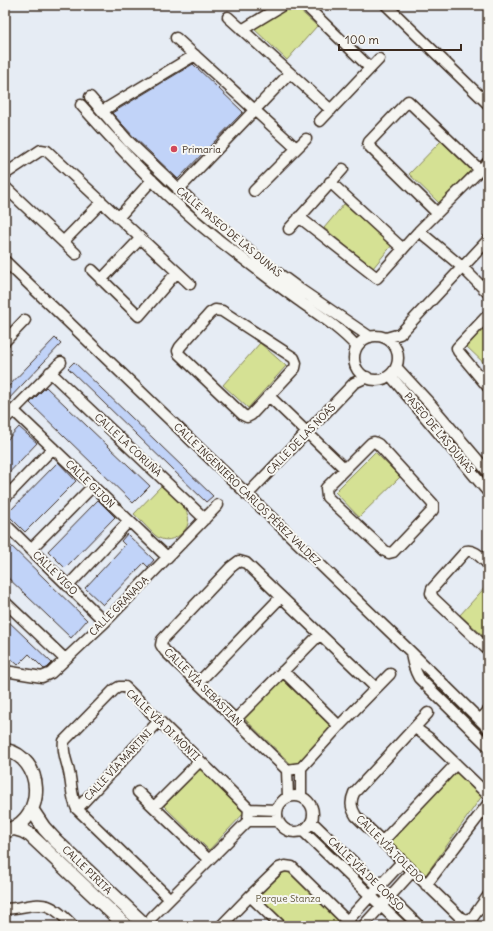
<svg xmlns="http://www.w3.org/2000/svg" width="493" height="931" font-family="Delius,sans-serif">
  <style>
    .green { fill: #d5e194; stroke: #888659 }
    .building { fill: #c1d3f8; stroke: #3b2a1e }
    .lines { fill: none; stroke-linecap: round; stroke-linejoin: round }
    .street-casing { stroke: #3b2a1e; stroke-width: 13 }
    .secondary-casing { stroke: #3b2a1e; stroke-width: 16 }
    .street { stroke: #f6f6f2; stroke-width: 10 }
    .secondary { stroke: #f6f6f2; stroke-width: 13 }
    .poi-dot { fill: #d1495b; stroke: #f6f6f2; stroke-width: 1.5 }
    .labels { text-anchor: middle; dominant-baseline: central; stroke-width: 4; stroke-linejoin: round; paint-order: stroke }
    .poi-label { font-size: 10px; fill: #3b2a1e; stroke: #f6f6f2; text-anchor: start }
    .street-label { font-size: 10px; fill: #3b2a1e; stroke: #f6f6f2 }
    .park-label { font-size: 10px; fill: #62583c; stroke: #f6f6f2 }
  </style>
  <rect width="100%" height="100%" fill="#e6ecf4"/>
  <filter id="ink" filterUnits="userSpaceOnUse"><feTurbulence type="fractalNoise" baseFrequency=".025" numOctaves="2"/><feDisplacementMap in="SourceGraphic" scale="8" xChannelSelector="R" yChannelSelector="G"/><feConvolveMatrix kernelMatrix="1 2 1 2 8 2 1 2 1" color-interpolation-filters="sRGB"/></filter>
  <g filter="url(#ink)">
    <path class="green" d="M288,5H294L317,26L287,60L253,28Z
      M441,141L471,170L439,203L409,174Z
      M344,204L393,244L373,268L324,228Z
      M481,326L488,333V367L465,345Z
      M260,343L286,366L248,408L223,385Z
      M375,452L400,477L359,517L335,492Z
      M161,486C169,494 186,505 188,516C192,530 172,545 159,538C152,534 141,520 134,514Z
      M488,584V640L460,615Z
      M282,679L332,727L294,767L244,718Z
      M201,768L244,813L209,850L164,806Z
      M454,770L482,796L425,876L387,841Z
      M284,872L290,873L348,926H287L260,899L261,893Z"/>
    <path class="building" d="M193,64L243,112L178,179L133,136L112,113Z
      M55,338L61,344L5,403V390Z
      M74,362L213,496L206,502L68,368Z
      M46,387L150,486L133,503L30,403Z
      M19,427L37,443L5,477V442Z
      M58,462L76,481L25,532L7,514Z
      M98,500L115,517L65,568L48,551Z
      M127,534L154,560L148,567L144,563L103,605L85,588L125,545L121,541Z
      M5,540L87,620L71,638L5,575Z
      M5,618L52,663L47,668L44,669L29,654L18,665L5,653Z"/>
    <g class="lines">
      <defs>
        <path id="street" d="M305,5L370,68
          M386,5L488,104
          M228,17L331,110
          M242,30L283,5
          M176,38L296,148
          M90,97L128,141L203,212L267,265L301,290L370,337
          M81,105C124,153 169,201 220,241C246,261 272,281 298,300C319,315 340,328 357,347
          M102,111L195,55
          M320,121L379,59
          M5,174L41,150L47,151L190,284
          M330,182L403,249
          M5,187L76,254
          M178,190L290,73
          M254,191L306,139
          M437,213L368,145L369,142L408,101L480,170
          M299,217L377,278L419,231L488,162
          M118,218L152,180
          M289,229L343,169
          M419,231L462,267L488,293
          M63,242L102,202
          M5,261L411,652L488,728
          M92,270L139,316L177,272
          M101,280L140,239
          M215,310L222,311L294,358L296,363L295,368L251,415L247,417L243,415L179,354L178,351L180,347L210,313Z
          M488,315L457,348L458,351L488,387
          M354 358a22 22 0 1 1 44 0a22 22 0 1 1-44 0Z
          M386,338L400,334L488,240
          M5,341L25,320
          M396,367L432,406L488,472
          M50,372L205,519
          M390,375L488,492
          M270,397L345,469
          M13,410L167,557
          M5,419L61,362
          M374,442L378,444L433,504V510L393,552L389,553L385,551L327,497L326,488L371,443Z
          M247,495L354,383L367,377
          M5,498L53,448
          M5,524L105,622
          M31,549L93,486
          M488,564C482,559 475,549 466,551L432,589L431,593L433,598L488,650
          M68,586L129,521
          M5,602L65,659
          M411,652C412,662 414,669 419,678L488,746
          M5,671L42,677L51,673L105,622L218,505
          M283,671L339,726
          M198,683L281,597
          M376,688L246,563L239,561L231,567L162,640L161,645L165,651L287,770L301,768L339,726L390,674
          M428,713L354,793C350,802 351,808 356,816L461,918L466,920L473,917L488,896
          M236,719L320,634
          M480,720L488,711
          M415,728L429,738L488,795
          M287,770L288,797
          M138,792L209,860
          M277 814a18 18 0 1 1 36 0a18 18 0 1 1-36 0Z
          M301,797V768
          M154,807L200,761
          M77,809L159,721
          M249,809L277,810
          M248,821H278
          M312,822L419,926
          M303,831L402,926
          M382,842L456,764
          M426,885L488,804
          M250,896L281,926
          M5,909C41,906 44,895 73,926
          M152,917L248,821L249,809L125,687H119L114,690L64,741C62,753 67,761 69,772C72,785 71,797 77,809L170,899
          M347,921L402,862
          M5,925L6,926
          M221,926L250,896L279,868L285,866L292,867L352,926
          M363,926L412,872"/>
        <path id="secondary" d="M5,750C44,758 46,817 9,830
          M32,810L44,828L55,840L146,926
          M13,828L23,831L30,835L126,926"/>
      </defs>
      <use href="#street" class="street-casing"/>
      <use href="#secondary" class="secondary-casing"/>
      <use href="#street" class="street"/>
      <use href="#secondary" class="secondary"/>
    </g>
  </g>
  <circle class="poi-dot" cx="174" cy="149" r="4"/>
  <g class="labels">
    <g class="poi-label">
      <text x="182" y="149">Primaria</text>
    </g>
    <g class="street-label">
      <text transform="translate(229 232) rotate(40)">CALLE PASEO DE LAS DUNAS</text>
      <text transform="translate(439 433) rotate(50)">PASEO DE LAS DUNAS</text>
      <text transform="translate(301 439) rotate(-46)">CALLE DE LAS NOAS</text>
      <text transform="translate(128 445) rotate(43)">CALLE LA CORUÑA</text>
      <text transform="translate(90 484) rotate(44)">CALLE GIJON</text>
      <text transform="translate(247 494) rotate(44)">CALLE INGENIERO CARLOS PÉREZ VALDEZ</text>
      <text transform="translate(55 573) rotate(44)">CALLE VIGO</text>
      <text transform="translate(119 606) rotate(-45)">CALLE GRANADA</text>
      <text transform="translate(203 687) rotate(45)">CALLE VÍA SEBASTIAN</text>
      <text transform="translate(163 725) rotate(44)">CALLE VÍA DI MONTI</text>
      <text transform="translate(118 765) rotate(-47)">CALLE VÍA MARTINI</text>
      <text transform="translate(390 849) rotate(45)">CALLE VÍA TOLEDO</text>
      <text transform="translate(87 870) rotate(44)">CALLE PIRITA</text>
      <text transform="translate(366 874) rotate(44)">CALLE VÍA DE CORSO</text>
    </g>
    <g class="park-label">
      <text x="288" y="898">Parque Stanza</text>
    </g>
  </g>
  <rect width="493" height="931" fill="none" stroke="#f6f6f2" stroke-width="20"/>
  <rect x="10" y="10" width="473" height="911" fill="none" stroke="#3b2a1e" stroke-width="1.5" filter="url(#ink)"/>
  <path d="M339 44v6h122v-6" fill="none" stroke="#3b2a1e" stroke-width="2"/>
  <text x="345" y="44" font-size="12" fill="#3b2a1e" stroke="#f6f6f2" stroke-width="3" paint-order="stroke">100 m</text>
</svg>
